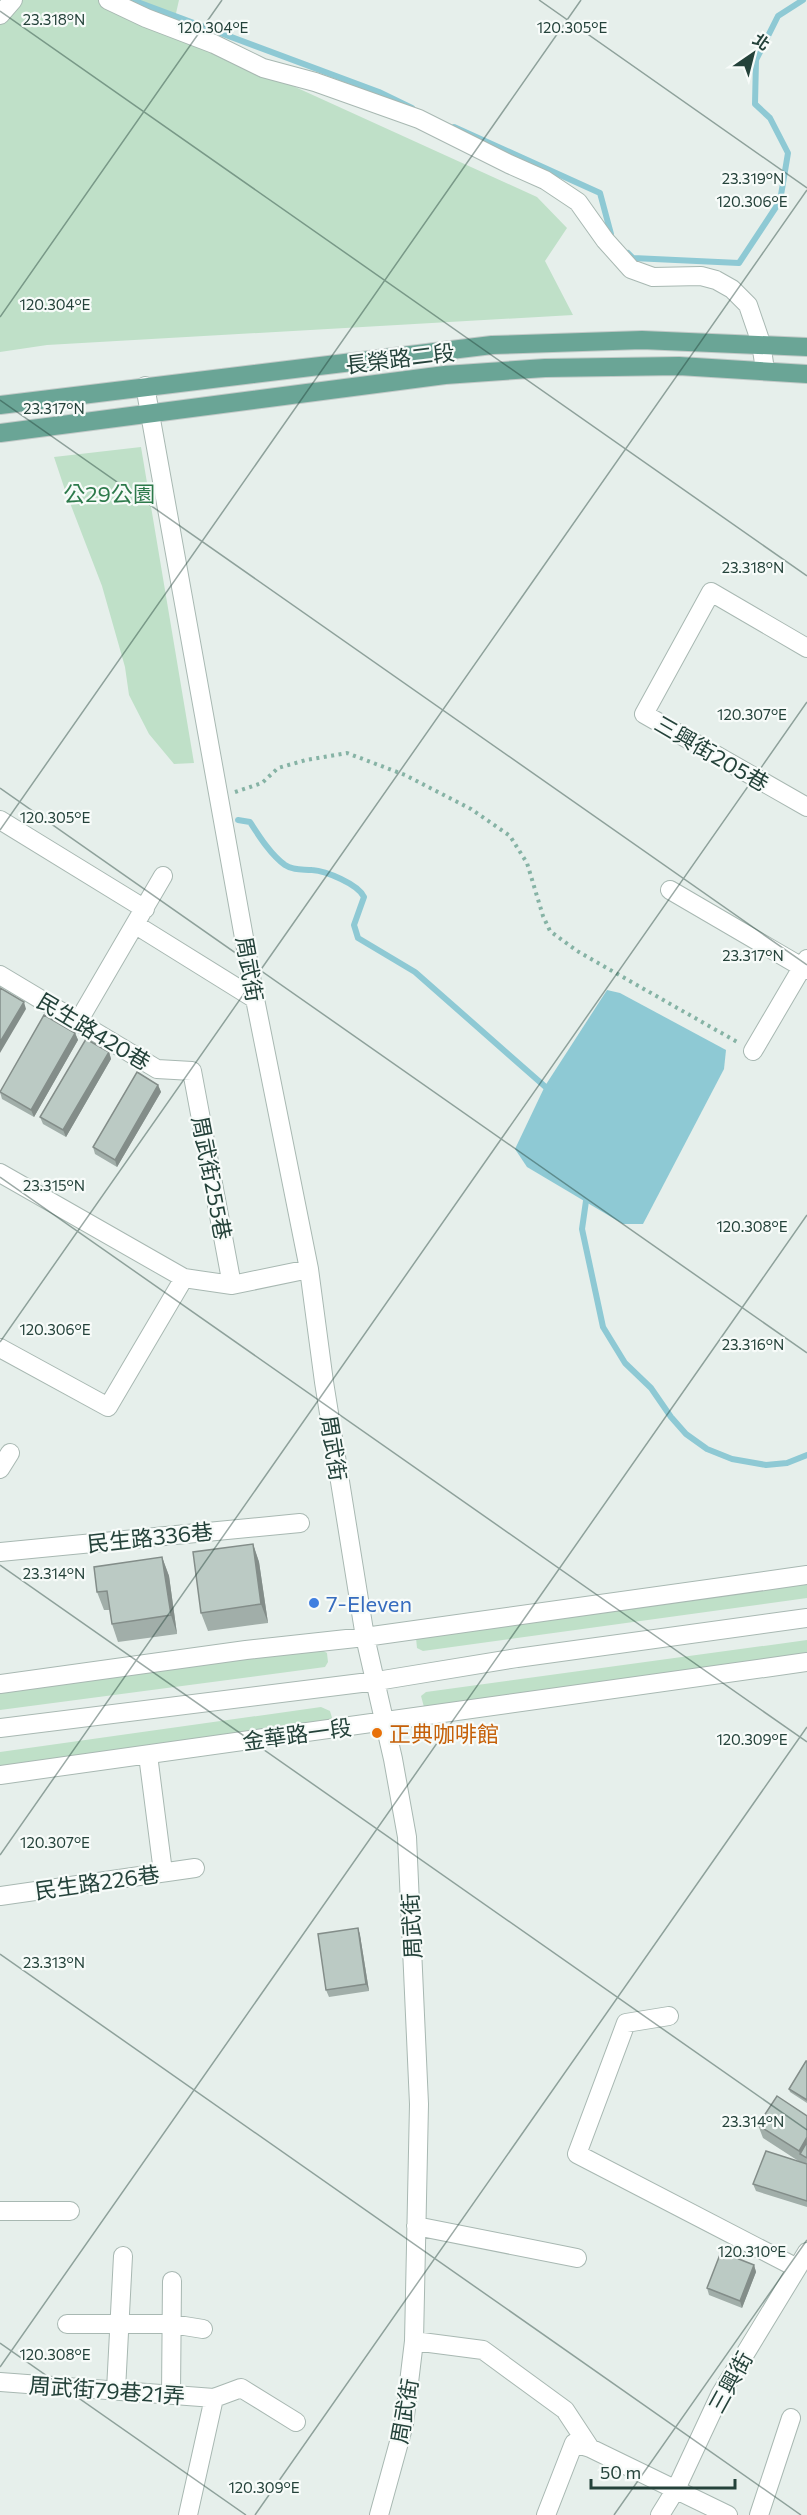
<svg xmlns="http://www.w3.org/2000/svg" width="807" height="2515" font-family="Commissioner,'Noto Sans TC',sans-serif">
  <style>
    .green { fill: #bfe0c8 }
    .water { fill: #8ec9d4 }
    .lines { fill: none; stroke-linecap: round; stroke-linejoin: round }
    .stream { stroke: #8ec9d4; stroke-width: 6 }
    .minor-casing { stroke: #a8b8b2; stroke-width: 20 }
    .major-casing { stroke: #c2cac8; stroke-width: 20 }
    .path { stroke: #86b3a5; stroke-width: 4; stroke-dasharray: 3 4.5; stroke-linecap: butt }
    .minor { stroke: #fff; stroke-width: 18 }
    .major { stroke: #6aa596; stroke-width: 18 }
    .wall { fill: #a1aea9 }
    .shaded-wall { fill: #838d89 }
    .building { fill: #bbcac4; stroke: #838d89; stroke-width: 1.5 }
    .ticks { fill: none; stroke: #24423a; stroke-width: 1.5; stroke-opacity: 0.45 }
    .shop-dot { fill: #3f7fe0; stroke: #f7fbf9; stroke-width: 2 }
    .food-dot { fill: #e8710a; stroke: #f7fbf9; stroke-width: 2 }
    .labels { text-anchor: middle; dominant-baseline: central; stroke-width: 4.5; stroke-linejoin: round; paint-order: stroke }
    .street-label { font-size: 22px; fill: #24423a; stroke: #f7fbf9 }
    .park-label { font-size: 22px; fill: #2d7a4b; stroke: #f7fbf9 }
    .shop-label { font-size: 22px; fill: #366cbe; stroke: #f7fbf9; text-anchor: start }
    .food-label { font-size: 22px; fill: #c56008; stroke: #f7fbf9; text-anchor: start }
    .ticks-label { font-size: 15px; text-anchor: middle; fill: #24423a; stroke: #f7fbf9; stroke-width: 4.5; stroke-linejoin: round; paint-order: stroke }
  </style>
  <rect width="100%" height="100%" fill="#e6efeb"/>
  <path class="green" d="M0,0H179L172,31L537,197L567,228L545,261L573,315L47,345L0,352Z
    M141,447L194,763L174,764L149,734L129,695L125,667L102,586L65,490L54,457Z
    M807,1581V1598L423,1651L417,1648L416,1638Z
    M807,1640V1655L424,1707L421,1696L426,1692Z
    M320,1649L327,1653L328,1662L325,1667L0,1710V1692Z
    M321,1707L330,1711L333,1721L0,1771V1752Z"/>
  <path class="water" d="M607,990L620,993L726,1050L724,1069L643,1224H623L527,1167L515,1149L545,1086Z"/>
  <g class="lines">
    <path class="stream" d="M132,0L379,92L412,108
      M454,127L600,193L611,234
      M628,253L633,258L739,263L780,201L788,153L770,118L755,104L756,60L778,16L803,0
      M238,820L250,822C259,836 271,855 285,865C294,871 303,869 312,870C326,871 358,884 364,897L354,925L358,938L415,972L549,1090
      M587,1194L582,1229L603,1327L625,1363L651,1388L671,1417L686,1434L707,1449L732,1459L766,1465L787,1463L807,1455"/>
    <defs>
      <path id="minor" d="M108,0L146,18L214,44L263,68L315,82L419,119L509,164L545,180L578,202L605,240L631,269L653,277L701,276L716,280L732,289L748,305L761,343L765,370
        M0,15L13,0
        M145,386L255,999L309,1269L324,1382L365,1637L393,1759L407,1837L419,2104L414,2341L404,2424L379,2515
        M807,648L711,592L644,714L807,807
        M0,820L145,909
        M670,890L807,970
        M136,925L255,999
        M0,975L157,1069L192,1071L232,1285
        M79,1020L163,876
        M753,1051L807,959
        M0,1173L184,1278L232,1285L309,1269
        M0,1348L108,1407L184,1278
        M0,1469L10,1453
        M0,1552L300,1523
        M0,1684L246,1650L365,1637L807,1575
        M0,1728L377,1681L517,1658L807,1618
        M148,1755L163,1872
        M0,1775L807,1662
        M0,1896L195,1868
        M669,2016L626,2023L577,2154L797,2268
        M0,2211H70
        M416,2226L577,2258
        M67,2324H172L203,2329
        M414,2341L483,2350L565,2410L590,2448
        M0,2382L214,2398L241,2388L296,2422
        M116,2390L123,2256
        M171,2395L172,2281
        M188,2515L214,2398
        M546,2515L574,2443L590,2448L728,2515
        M660,2515L676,2489L720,2395L807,2252
        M759,2515L791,2418"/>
      <path id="major" d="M0,405L492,345L642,340L807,347
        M0,433L445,375L545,368L679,366L807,374"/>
    </defs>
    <use href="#minor" class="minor-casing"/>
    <use href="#major" class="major-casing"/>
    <path class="path" d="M235,792L262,783L278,768L306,760L347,753L405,775L471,809L510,836L527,863L543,916L550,931L577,951L739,1043"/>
    <use href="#minor" class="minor"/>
    <use href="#major" class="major"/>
  </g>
  <path class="wall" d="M75,1033L78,1040L34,1117L2,1099L0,1092Z
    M109,1052L111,1059L66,1137L43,1124L40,1117Z
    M158,1085L161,1092L117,1167L95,1154L93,1147Z
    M253,1544L259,1562L268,1623L208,1631L201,1613Z
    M162,1557L169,1576L177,1634L118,1642L112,1624L110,1610H104L97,1592Z
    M358,1928L360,1935L369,1991L329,1997L326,1990Z
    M807,2061V2103L790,2092L789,2089Z
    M807,2116V2207L756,2191L753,2184L800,2162L763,2138L758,2125Z
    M754,2265L756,2272L742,2308L709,2295L707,2288Z"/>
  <path class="shaded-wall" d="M24,1002L26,1009L0,1053V1042Z
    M75,1033L78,1040L34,1117L31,1110Z
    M109,1052L111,1059L66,1137L63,1130Z
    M158,1085L161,1092L117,1167L115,1160Z
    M253,1544L259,1562L268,1623L261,1604Z
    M162,1557L169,1576L177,1634L171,1615Z
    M358,1928L360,1935L369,1991L366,1984Z
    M807,2137V2158L800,2154L799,2151Z
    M754,2265L756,2272L742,2308L740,2301Z"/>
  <path class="building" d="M0,988L24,1002L0,1042Z
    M44,1015L75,1033L31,1110L0,1092Z
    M86,1039L109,1052L63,1130L40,1117Z
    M137,1072L158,1085L115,1160L93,1147Z
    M253,1544L261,1604L201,1613L193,1552Z
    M162,1557L171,1615L112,1624L107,1591L97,1592L94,1567Z
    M358,1928L366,1984L326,1990L318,1934Z
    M806,2061H807V2100L789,2089Z
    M777,2096L807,2116V2137L799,2151L758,2125Z
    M807,2142V2158L800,2154Z
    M766,2151L807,2164V2201L753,2184Z
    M721,2252L754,2265L740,2301L707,2288Z"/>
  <path class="ticks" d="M539,0L807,188M0,11L807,576M0,317L222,0M0,400L807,965M0,788L807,1353M0,830L581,0M0,1177L807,1742M0,1342L807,190M0,1565L807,2130M0,1855L807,702M0,1954L801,2515M0,2343L246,2515M0,2367L807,1215M255,2515L807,1727M614,2515L807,2240"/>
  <circle class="shop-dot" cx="314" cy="1603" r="6"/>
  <circle class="food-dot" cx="377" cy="1733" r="6"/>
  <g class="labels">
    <g class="street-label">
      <text transform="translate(400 358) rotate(-7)">長榮路二段</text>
      <text transform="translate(712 753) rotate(30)">三興街205巷</text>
      <text transform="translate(250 969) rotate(80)">周武街</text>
      <text transform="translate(94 1031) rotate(31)">民生路420巷</text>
      <text transform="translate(212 1178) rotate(79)">周武街255巷</text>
      <text transform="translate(334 1448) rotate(81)">周武街</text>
      <text transform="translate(150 1537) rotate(-6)">民生路336巷</text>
      <text transform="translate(297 1734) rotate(-8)">金華路一段</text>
      <text transform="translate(97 1882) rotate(-8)">民生路226巷</text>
      <text transform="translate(411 1926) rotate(-93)">周武街</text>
      <text transform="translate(730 2382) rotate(-61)">三興街</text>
      <text transform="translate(107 2390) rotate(4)">周武街79巷21弄</text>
      <text transform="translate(404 2411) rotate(-80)">周武街</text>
    </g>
    <g class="park-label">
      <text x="109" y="493">公29公園</text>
    </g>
    <g class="shop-label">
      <text x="326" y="1603">7-Eleven</text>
    </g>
    <g class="food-label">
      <text x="389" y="1733">正典咖啡館</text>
    </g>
  </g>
  <g class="ticks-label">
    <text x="54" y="25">23.318°N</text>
    <text x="213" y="33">120.304°E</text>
    <text x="572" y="33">120.305°E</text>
    <text x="753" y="184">23.319°N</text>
    <text x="752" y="207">120.306°E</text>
    <text x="55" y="310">120.304°E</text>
    <text x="54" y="414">23.317°N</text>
    <text x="753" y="573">23.318°N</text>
    <text x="752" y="720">120.307°E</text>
    <text x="55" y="823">120.305°E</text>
    <text x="753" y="961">23.317°N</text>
    <text x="54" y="1191">23.315°N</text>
    <text x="752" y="1232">120.308°E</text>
    <text x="55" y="1335">120.306°E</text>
    <text x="753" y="1350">23.316°N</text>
    <text x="54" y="1579">23.314°N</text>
    <text x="752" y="1745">120.309°E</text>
    <text x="55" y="1848">120.307°E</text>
    <text x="54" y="1968">23.313°N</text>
    <text x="753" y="2127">23.314°N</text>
    <text x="752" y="2257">120.310°E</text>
    <text x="55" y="2360">120.308°E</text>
    <text x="264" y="2493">120.309°E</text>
  </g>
  <g transform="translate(753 54) rotate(35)" stroke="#f7fbf9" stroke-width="4.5" paint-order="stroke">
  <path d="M0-4.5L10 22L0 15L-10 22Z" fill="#24423a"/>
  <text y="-9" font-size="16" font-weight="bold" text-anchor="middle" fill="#24423a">北</text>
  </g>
  <path d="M591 2479v9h144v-9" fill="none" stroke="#24423a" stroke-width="3"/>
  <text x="600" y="2479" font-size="18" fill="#24423a" stroke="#f7fbf9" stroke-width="4.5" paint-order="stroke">50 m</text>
</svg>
